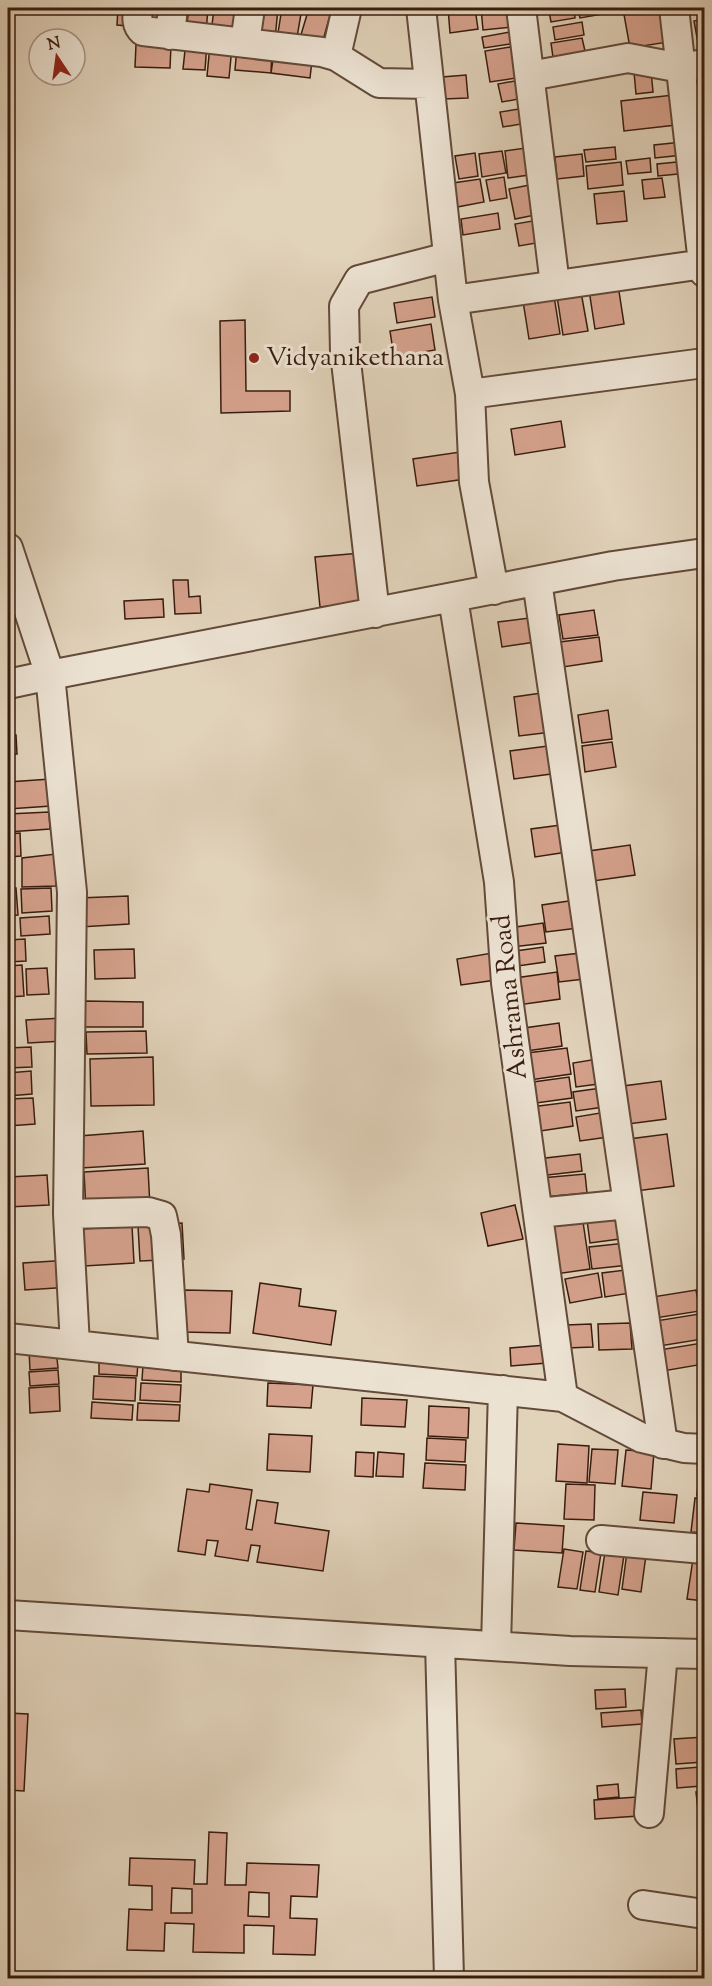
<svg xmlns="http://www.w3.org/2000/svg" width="712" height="1986" font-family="'Sorts Mill Goudy',serif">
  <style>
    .building { fill: #d5a18c; stroke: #391c0e; stroke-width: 1.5; fill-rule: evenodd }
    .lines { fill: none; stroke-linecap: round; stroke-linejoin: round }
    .minor-casing { stroke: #634a39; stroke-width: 32 }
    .minor { stroke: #ece2d2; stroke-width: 28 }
    .poi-dot { fill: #8f2418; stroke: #ece2d2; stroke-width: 2 }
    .labels { text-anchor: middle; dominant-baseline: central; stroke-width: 6; stroke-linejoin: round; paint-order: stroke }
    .poi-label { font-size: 26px; fill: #391c0e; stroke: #ece2d2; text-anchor: start }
    .street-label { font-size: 26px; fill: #391c0e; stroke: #ece2d2 }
  </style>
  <rect width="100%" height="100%" fill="#e1d2ba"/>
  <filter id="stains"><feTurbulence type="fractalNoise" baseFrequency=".00333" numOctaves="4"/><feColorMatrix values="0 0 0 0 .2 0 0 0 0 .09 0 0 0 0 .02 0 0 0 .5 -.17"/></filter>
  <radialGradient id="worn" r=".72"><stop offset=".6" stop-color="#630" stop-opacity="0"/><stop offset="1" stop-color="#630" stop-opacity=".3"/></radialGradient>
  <path class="building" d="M118,8H140L139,27L117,25Z
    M189,8H208L206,33L186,31Z
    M214,8H243L239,37L211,34Z
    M251,8H278L275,39L249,38Z
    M282,8H302L296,43L277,39Z
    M309,8H332L322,44L300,38Z
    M448,8H475L478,29L450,33Z
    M481,8H520L522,26L483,30Z
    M574,8L575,18L551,22L549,11Z
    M578,8H608L609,13L580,18Z
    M634,8H662L668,42L630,48L623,9Z
    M704,19V59L701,60L694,21Z
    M582,22L584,35L555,40L553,27Z
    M521,30L523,42L484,48L482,37Z
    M582,38L585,51L553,57L551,43Z
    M186,41L207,43L205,70L183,69Z
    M136,44L171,45L170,68L135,67Z
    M210,45L232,47L229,78L207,76Z
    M523,45L529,76L490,82L485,51Z
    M237,46L272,48L271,73L235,70Z
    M275,46L313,52L310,78L271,73Z
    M650,60L653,92L636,94L633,61Z
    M704,69V102L698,103L693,71Z
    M466,75L468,98L443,99L442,77Z
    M526,79L529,97L502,102L498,84Z
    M682,94L685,124L624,131L621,101Z
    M531,107L533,122L503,127L500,112Z
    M682,142L683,155L655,158L654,145Z
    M533,147L536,174L508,178L505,151Z
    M615,147L616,159L586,162L584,150Z
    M502,151L506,173L482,177L479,154Z
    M475,153L478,176L459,179L455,156Z
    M582,154L584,176L557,179L555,157Z
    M650,158L651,172L628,174L626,161Z
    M687,161L688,173L658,176L657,164Z
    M621,162L623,185L588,189L586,166Z
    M504,177L507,198L490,201L486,180Z
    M662,178L665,197L644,199L642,180Z
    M480,179L484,202L457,207L453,183Z
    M540,183L545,213L515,219L509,189Z
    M624,191L627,221L597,224L594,194Z
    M498,213L500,229L463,235L461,219Z
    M544,219L548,241L519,246L515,224Z
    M618,285L624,324L595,329L589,290Z
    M581,292L588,331L563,335L557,296Z
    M554,296L560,334L529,339L523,301Z
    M432,297L435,317L397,323L394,303Z
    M245,320L246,391H290V411L221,413L220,321Z
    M431,324L435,350L394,357L390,331Z
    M561,421L565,447L515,455L511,429Z
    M460,452L465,479L417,486L413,459Z
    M361,553L366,602L320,607L315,557Z
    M173,580H188L189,597L200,596L201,613L175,614Z
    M163,599L164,617L125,619L124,601Z
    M594,610L598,635L563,639L559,615Z
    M545,616L549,640L502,647L498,622Z
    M599,637L602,661L563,667L560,642Z
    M555,691L560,731L519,736L514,697Z
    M8,704H12L13,729L8,730Z
    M608,710L612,739L582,743L578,715Z
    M16,735L17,754H8V736Z
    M612,742L616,767L585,772L582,746Z
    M563,744L566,772L514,779L510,751Z
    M50,779L51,806L8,809V782Z
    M49,812L50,829L8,832V814Z
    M576,823L580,850L535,857L531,829Z
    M20,833L21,856L8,857V834Z
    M630,845L635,875L593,881L589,851Z
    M56,854V886L22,887V858Z
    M8,888H16L18,915L8,916Z
    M51,888L52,911L22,913L21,889Z
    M128,896L129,924L80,927L79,898Z
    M582,899L586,927L546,932L542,905Z
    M49,916L50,934L21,936L20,918Z
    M543,923L546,943L512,947L509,928Z
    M25,939L26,961L8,962V940Z
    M543,947L545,962L511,967L509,952Z
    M134,949L135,978L95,979L94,950Z
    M589,952L593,978L559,982L555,956Z
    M492,953L496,980L461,985L457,959Z
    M22,965L24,996L8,997V966Z
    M47,968L49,994L27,995L26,969Z
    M557,972L560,999L518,1005L515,978Z
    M85,1001L143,1002V1027H85Z
    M63,1018L64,1041L28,1043L26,1020Z
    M559,1023L562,1046L519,1052L517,1029Z
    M146,1031L147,1053L87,1054L86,1032Z
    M31,1047L32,1067L8,1068V1048Z
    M567,1048L571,1074L523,1081L519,1054Z
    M153,1057L154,1105L91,1106L90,1059Z
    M603,1058L606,1083L576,1087L573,1063Z
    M31,1071L32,1094L8,1096V1073Z
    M569,1077L572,1098L529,1104L526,1083Z
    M661,1081L666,1119L628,1124L623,1086Z
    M608,1087L611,1106L576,1111L573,1092Z
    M33,1098L35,1124L8,1126V1099Z
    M570,1102L573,1126L534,1132L531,1107Z
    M612,1111L615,1136L580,1141L576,1117Z
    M143,1131L145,1164L81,1168L79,1136Z
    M667,1134L674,1186L636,1191L629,1139Z
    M580,1154L582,1171L539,1176L537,1159Z
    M148,1168L150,1207L86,1210L84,1172Z
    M585,1174L587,1193L543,1197L541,1178Z
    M47,1175L49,1205L8,1207V1177Z
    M515,1205L523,1239L488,1246L481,1213Z
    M624,1215L627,1238L590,1243L587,1220Z
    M583,1222L590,1269L556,1274L548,1227Z
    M182,1223L184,1259L140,1261L138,1226Z
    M132,1226L134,1263L84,1266L82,1229Z
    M626,1243L629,1265L592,1269L589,1247Z
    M70,1260L71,1287L25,1290L23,1263Z
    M633,1269L637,1292L605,1297L602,1273Z
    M598,1273L602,1297L570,1303L565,1279Z
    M260,1283L301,1289L299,1306L336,1311L331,1345L253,1333Z
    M184,1290L232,1291L230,1333L182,1332Z
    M696,1290L700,1311L649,1319L646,1298Z
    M699,1314L703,1339L647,1348L643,1323Z
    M630,1323L632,1349L599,1350L598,1324Z
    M591,1324L593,1347L567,1348L566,1325Z
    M702,1343L704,1364L663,1371L659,1350Z
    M546,1345L547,1363L511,1366L510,1348Z
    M56,1349L58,1368L30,1370L29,1350Z
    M99,1361L138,1362L137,1376L99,1374Z
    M143,1365L181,1367V1382L142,1380Z
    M58,1370L59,1384L30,1386L29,1372Z
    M94,1376L136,1378L135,1401L93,1399Z
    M141,1383L181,1385L180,1402L140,1400Z
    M268,1383L313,1385L311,1408L267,1406Z
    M59,1386L60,1411L30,1413L29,1388Z
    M362,1398L407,1400L405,1427L361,1425Z
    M92,1402L133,1405L132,1420L91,1418Z
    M138,1403L180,1405L179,1421L137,1420Z
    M429,1406L469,1408L468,1438L428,1436Z
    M269,1434L312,1436L310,1472L267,1470Z
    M427,1438L466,1440L465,1462L426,1460Z
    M558,1444L589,1446L587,1483L556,1481Z
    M592,1449L618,1450L615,1484L589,1482Z
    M626,1450L654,1452L651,1489L622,1486Z
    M356,1452L374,1453L373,1477L355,1476Z
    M378,1452L404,1454L403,1477L376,1476Z
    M701,1459H704V1496L697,1495Z
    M425,1463L466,1465L465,1490L423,1488Z
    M210,1484L252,1490L246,1529L252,1530L257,1500L278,1503L275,1523L329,1531L323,1571L257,1562L260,1546L251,1545L248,1561L215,1556L218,1541L207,1540L205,1555L178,1551L187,1489L209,1492Z
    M566,1484L595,1485L594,1520L564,1519Z
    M643,1492L677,1495L674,1523L640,1520Z
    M695,1498L704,1499V1533L691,1532Z
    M516,1523L564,1526L562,1553L514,1550Z
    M564,1549L583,1552L577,1589L558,1587Z
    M586,1551L601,1553L595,1592L580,1590Z
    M605,1552L624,1555L618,1595L599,1592Z
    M627,1552L646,1555L641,1592L622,1589Z
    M693,1559L704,1560V1601L687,1599Z
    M625,1689L626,1707L596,1709L595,1690Z
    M641,1710L642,1724L602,1727L601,1713Z
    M8,1713L28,1714L24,1791L8,1790Z
    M704,1737V1762L676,1764L674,1739Z
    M700,1767L701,1786L677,1788L676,1769Z
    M618,1784L619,1797L598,1799L597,1786Z
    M704,1791V1819H699L696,1792Z
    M652,1796L653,1815L595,1819L594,1800Z
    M209,1832L227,1833L225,1885H246L247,1863L319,1865L317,1897L291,1896L290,1918L317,1919L315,1955L273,1954L274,1926L244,1925V1953L193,1952L194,1924L165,1923L164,1951L127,1950L129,1909L152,1910V1886L129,1885L130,1858L195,1860L194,1884H207ZM172,1888L192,1889V1913H171ZM249,1892L269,1893V1917L248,1916Z
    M279,1974V1978H255L254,1975Z"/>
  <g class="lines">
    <defs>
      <path id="minor" d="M138,8C137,17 136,25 143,31L322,52L336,56L379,83L429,84
        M421,8L453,300L470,394L474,482L494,590
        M521,8L555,285
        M674,8L704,272
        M170,35L173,8
        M245,43L250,8
        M336,56L347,8
        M530,76L628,58L681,68L704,64
        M453,300L704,264
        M470,394L704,363
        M8,548L50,675L72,892L68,1214L75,1345
        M537,581L663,1444
        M453,598L499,882L506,983L563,1397
        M375,613L345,353L344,306L359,280L448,257
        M8,684L50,675L613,566L704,553
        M538,1213L628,1204
        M68,1214L148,1212L162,1216L166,1235L174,1356
        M8,1338L563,1397L642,1438L684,1448L704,1449
        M601,1540L704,1549
        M8,1615L570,1651L704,1654
        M440,1643L449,1978
        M496,1646L503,1390
        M649,1813L663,1653
        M643,1905L704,1914"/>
    </defs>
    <use href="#minor" class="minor-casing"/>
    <use href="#minor" class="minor"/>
  </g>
  <circle class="poi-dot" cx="254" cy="358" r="6"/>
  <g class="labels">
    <g class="poi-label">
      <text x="266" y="358">Vidyanikethana</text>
    </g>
    <g class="street-label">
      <text transform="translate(511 997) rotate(-96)">Ashrama Road</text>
    </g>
  </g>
  <rect width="712" height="1986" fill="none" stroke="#e1d2ba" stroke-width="30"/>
  <rect x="9" y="9" width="694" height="1968" fill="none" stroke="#391c0e" stroke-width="3"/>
  <rect x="15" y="15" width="682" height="1956" fill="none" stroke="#391c0e" stroke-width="1.5"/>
  <g transform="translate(57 57) rotate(347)"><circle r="28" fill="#ece2d2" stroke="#a49384" stroke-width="1.5"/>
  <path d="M0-4.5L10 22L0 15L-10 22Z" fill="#8f2418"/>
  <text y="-9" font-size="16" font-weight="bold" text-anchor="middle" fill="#391c0e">N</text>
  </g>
  <rect width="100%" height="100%" filter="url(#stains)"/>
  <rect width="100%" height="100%" fill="url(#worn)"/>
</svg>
